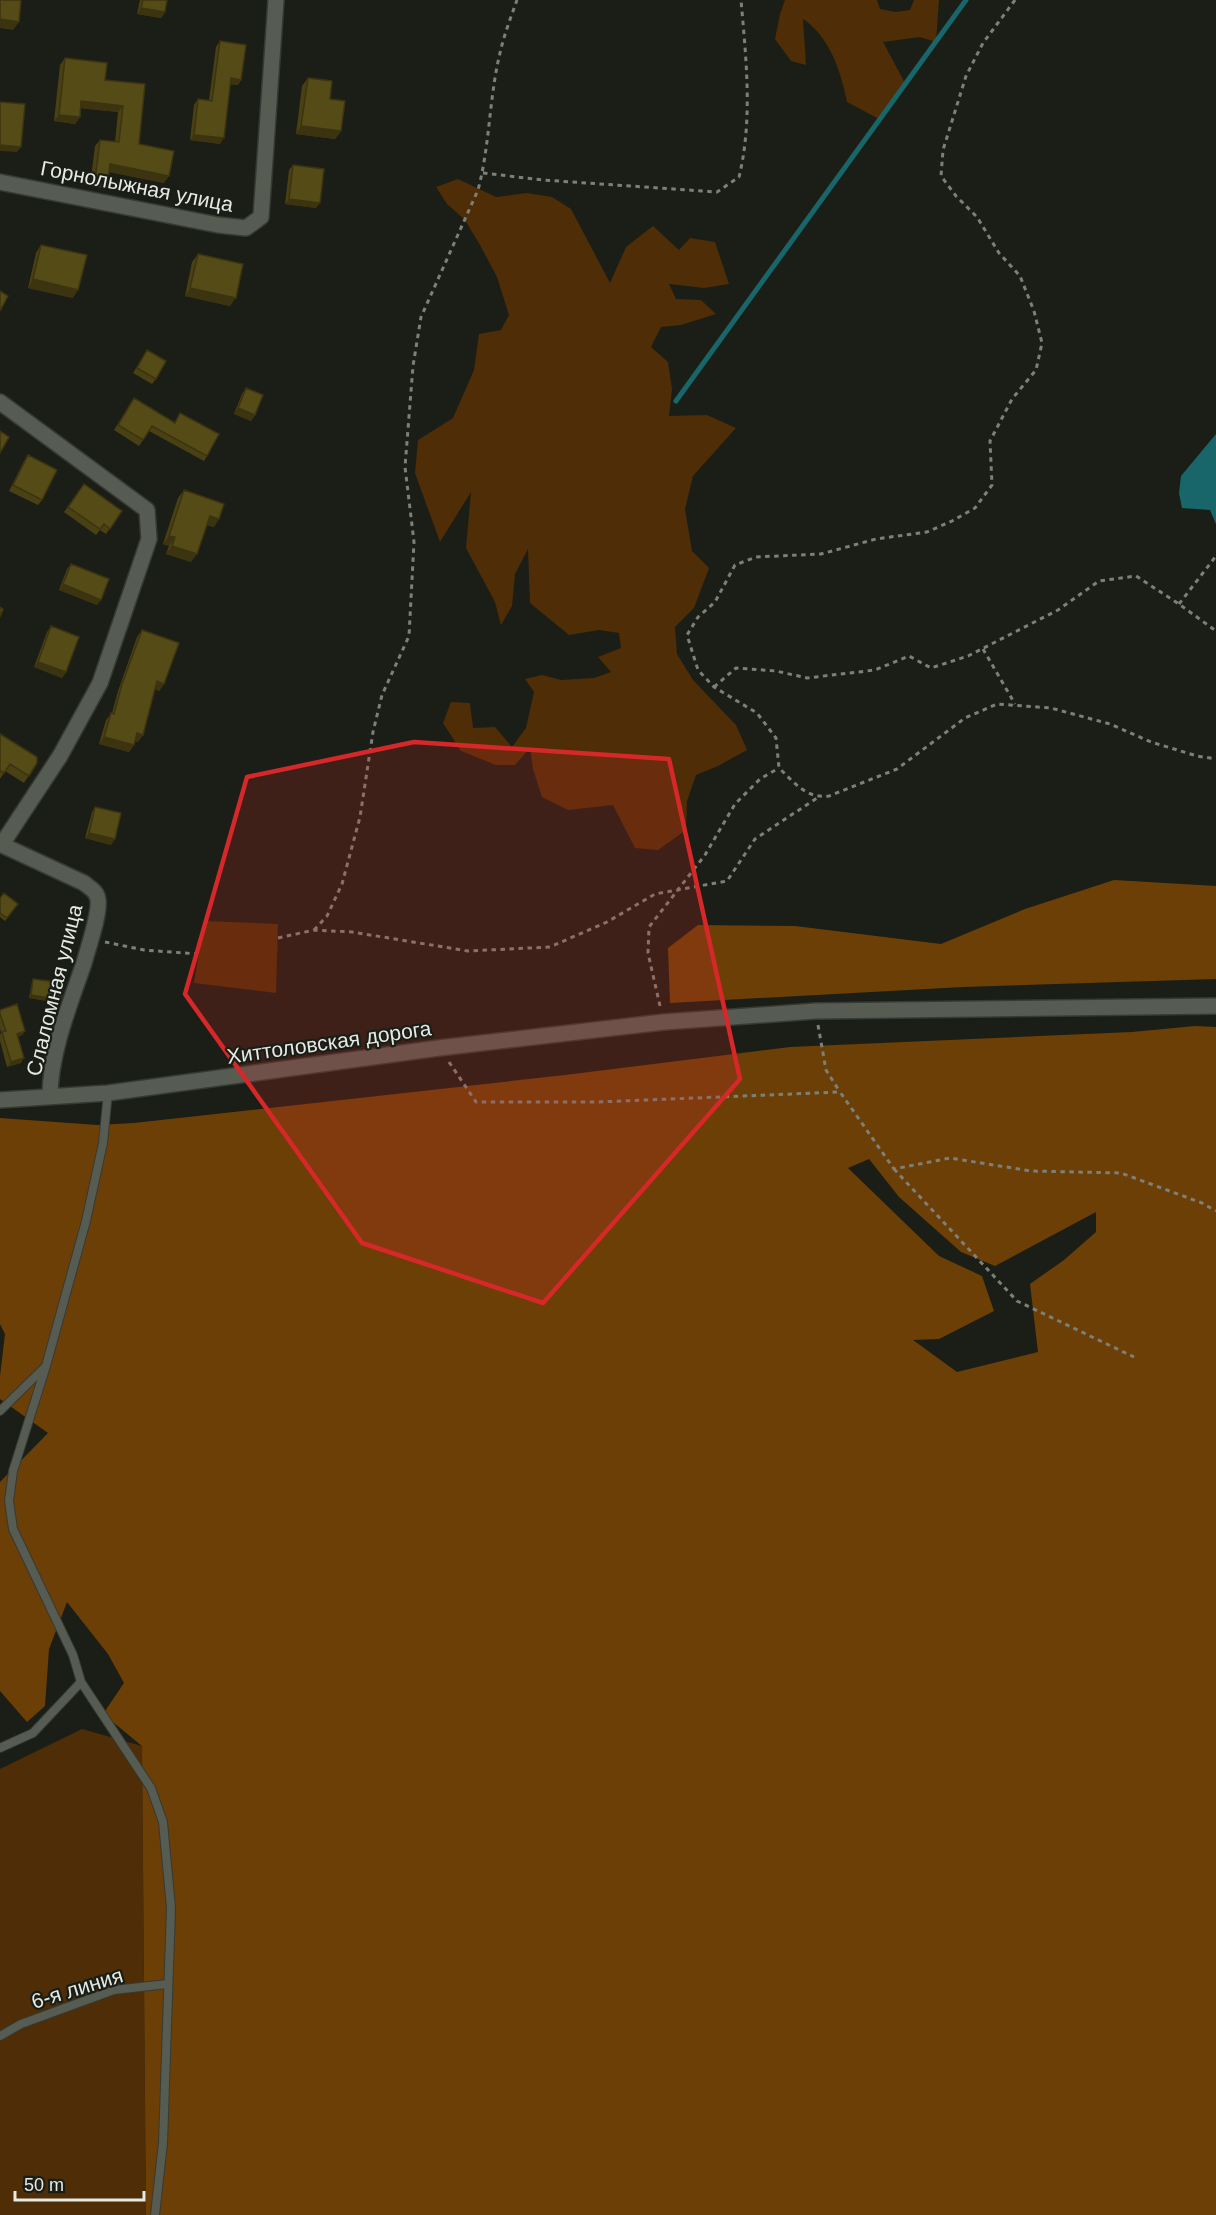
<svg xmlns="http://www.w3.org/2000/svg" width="1216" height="2215" font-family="Helvetica,sans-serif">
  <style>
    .green { fill: #4e2d07 }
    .forest { fill: #6c3f07; fill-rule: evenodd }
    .water { fill: #186669 }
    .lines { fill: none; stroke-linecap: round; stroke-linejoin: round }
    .stream { stroke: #186669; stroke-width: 5 }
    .service-casing { stroke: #363a34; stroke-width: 10 }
    .minor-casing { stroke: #363a34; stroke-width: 18 }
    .tertiary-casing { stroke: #363a34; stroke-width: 18 }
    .path { stroke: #7c8079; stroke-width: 3; stroke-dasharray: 4.5 4.5; stroke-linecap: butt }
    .service { stroke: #565c52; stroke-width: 8 }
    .minor { stroke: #565c52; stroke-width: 15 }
    .tertiary { stroke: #565c52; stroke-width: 15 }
    .wall { fill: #494014 }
    .shaded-wall { fill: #3c3410 }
    .building { fill: #554b17; stroke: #3c3410; stroke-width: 1.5 }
    .marked { fill: #d62828; fill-opacity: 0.2; stroke: #d62828; stroke-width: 4.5; stroke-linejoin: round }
    .labels { text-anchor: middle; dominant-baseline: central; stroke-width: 4.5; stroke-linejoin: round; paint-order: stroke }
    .street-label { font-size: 21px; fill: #e6eae4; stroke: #1a1e16 }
  </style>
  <rect width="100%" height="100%" fill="#1a1e16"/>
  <path class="green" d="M785,0H877L880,9L896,12L910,10L914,0H939L936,42L920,37L883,42L905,83L879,119L847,102C841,72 830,37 803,19L806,65L791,61L775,39L780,14Z
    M458,179L496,197L526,193L552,197L571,209L610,283L626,247L653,226L679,250L690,238L715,242L729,284L704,288L669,284L676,299L701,300L716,314L681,325L661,327L651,347L668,362L672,389L669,416L707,415L736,428L693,476L685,509L692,551L709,568L694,608L675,627L677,654L693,680L736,725L747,750L718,766L696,775L687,801L686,830L658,850L635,848L613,805L568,810L542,797L533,769L530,748L515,765H496L461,751L443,723L451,702L470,703L473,728L495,727L512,747L526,728L534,692L525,679L542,675L561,680L594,678L611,672L598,657L621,648L619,633L599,630L569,635L530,603L528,549L515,574L512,606L501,625L495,602L466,548L471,492L440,542L415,473L418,440L453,418L474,370L479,334L501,330L509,315L497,277L480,245L465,220L447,204L436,187Z
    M204,921L278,924L276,993L194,983Z
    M82,1729L142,1746L146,2215H0V1769Z"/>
  <path class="forest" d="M1114,880L1216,886V979L963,987L670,1003L668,948L698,925L795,926L941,944L1025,909Z
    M1195,1026L1216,1027V2215H146L142,1746L103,1714L124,1683L108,1654L67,1602L49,1649L45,1706L27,1722L0,1691V1482L48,1433L0,1399V1376L5,1334L0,1324V1118L97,1125L134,1123L565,1075L790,1047L1132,1032ZM869,1159L899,1197L961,1252L995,1266L1096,1212V1232L1064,1260L1030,1284L1038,1352L957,1372L913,1340L939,1339L994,1311L982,1276L939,1256L848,1168Z"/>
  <path class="water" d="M1216,434V524L1210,510L1182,508L1179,493L1181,476Z"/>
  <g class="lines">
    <path class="stream" d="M676,401L966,0"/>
    <defs>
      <path id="service" d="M108,1093L103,1143L86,1221L46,1366L13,1471L9,1501L13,1529L73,1655L81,1682L151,1788L163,1822L171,1908L163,2143L155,2215
        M0,1411L44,1368
        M0,1748L33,1733L81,1682
        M0,2036L21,2024L114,1990L167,1984"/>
      <path id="minor" d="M0,182L218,225L246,228L261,217L276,0
        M0,402L147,510L149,539L100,683L60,756L2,844
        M0,844L84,883C90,888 97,891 98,900C100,914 88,948 84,963C70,1004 50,1053 50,1096"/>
      <path id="tertiary" d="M0,1100L108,1093L439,1048L664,1022L816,1011L1216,1006"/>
    </defs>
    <use href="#service" class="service-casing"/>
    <use href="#minor" class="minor-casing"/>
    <use href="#tertiary" class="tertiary-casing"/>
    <path class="path" d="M1015,0L983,43L966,76L943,150L941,176L956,196L977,217L999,253L1020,276L1034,311L1042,343L1036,370L1012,399L990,441L992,485L975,508L952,521L927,532L876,539L821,554L756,557L735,565L715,602L698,617L687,635L698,670L714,687L757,713L776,738L779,768C794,782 806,799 829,796L897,769L965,718L997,704L1051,708L1110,724L1151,742L1197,756L1216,759
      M483,173L543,180L717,192L739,177C753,120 746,58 741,0
      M1179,604L1216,556
      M983,649L1015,704
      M714,687L736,668L776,671L807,678L875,670L909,656L931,668L968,656L1009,635L1058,610L1099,581L1136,576L1179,604L1216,631
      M314,930L327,916L342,884L360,817L373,732L382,695L409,636L414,542L405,467L413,366L421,317L478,190C490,145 489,98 500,53C504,35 511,17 517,0
      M278,938L314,930L352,932L468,951L550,947L607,922L655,894L727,881L755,839L817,798
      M105,942L144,950L198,954
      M660,1006L648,953L649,927L705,855L735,804L760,779L779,768
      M818,1025L826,1070L840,1092
      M449,1062L476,1102H598L840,1092L894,1169L950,1158L1031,1171L1121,1173L1202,1203L1216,1211
      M894,1169L1017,1301L1134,1357"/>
    <use href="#service" class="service"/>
    <use href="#minor" class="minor"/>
    <use href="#tertiary" class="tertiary"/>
  </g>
  <path class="wall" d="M140,0H167L165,12L161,18L137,14Z
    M220,41L241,80L238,85L230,84L220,144L190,140L194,105L198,99L209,100L216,47Z
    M65,58L105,80L145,84L139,144L164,183L109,172L108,181L103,188L90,186L95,146L100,140L115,142L118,112L81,108L80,117L75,124L54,121L60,65Z
    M308,78L330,99L341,131L335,139L296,134L302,86Z
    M293,165L316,208L285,204L289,170Z
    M41,245L73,298L28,288L36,253Z
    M198,254L230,306L185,296L192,262Z
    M147,350L156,379L152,384L133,373Z
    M246,388L255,415L251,421L234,414L242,394Z
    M130,404L174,423L180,413L207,456L204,461L149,431L139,446L114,430Z
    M28,455L42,500L38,505L9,491L24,461Z
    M84,484L122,511L106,534L100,530L96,535L64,512Z
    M184,490L214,527L207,525L191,562L166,554L169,546L163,544L178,498Z
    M71,564L97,605L59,590L67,569Z
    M51,626L66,672L62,678L34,667L47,632Z
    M142,630L164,684L159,691L155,689L138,742L135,741L134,745L129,752L99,744L106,720L112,713L118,691L137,637Z
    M0,734L37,763L24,783L5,771L0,779Z
    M95,807L111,845L85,838L92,812Z
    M0,898L18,904L5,921L0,917Z
    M33,979L61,1000L59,1003L29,998L32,982Z
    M0,1010L25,1031L22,1035L18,1037L21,1063L7,1067L0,1041V1035L1,1033L0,1028Z"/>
  <path class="shaded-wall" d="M141,8L165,12L161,18L137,14Z
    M0,19L19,22L13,30L0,28Z
    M231,78L241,80L238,85L227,84Z
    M81,101L123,106L118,112L77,108Z
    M59,115L80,117L75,124L54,121Z
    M301,126L341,131L335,139L296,134Z
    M194,135L224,138L220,144L190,140Z
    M0,145L21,147L17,152L0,151Z
    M110,164L169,176L164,183L105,171Z
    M95,180L108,181L103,188L90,186Z
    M289,199L320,203L316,208L285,204Z
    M33,279L78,290L73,298L28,288Z
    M190,288L236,298L230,306L185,296Z
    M238,408L255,415L251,421L234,414Z
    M210,516L219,519L214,527L204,524Z
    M169,536L175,537L169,546L163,544Z
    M172,546L197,554L191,562L166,554Z
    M63,584L101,600L97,605L59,590Z
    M38,662L66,672L62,678L34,667Z
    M157,681L164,684L159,691L152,688Z
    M137,733L143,735L138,742L132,740Z
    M104,737L134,745L129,752L99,744Z
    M89,833L115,839L111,845L85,838Z
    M31,995L61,1000L59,1003L29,998Z
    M25,1031L22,1035L14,1038L17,1034Z
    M24,1058L21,1063L7,1067L11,1062Z"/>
  <path class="building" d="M0,0H21L19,22L0,19Z
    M143,0H167L165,12L141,8Z
    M220,41L246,45L241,80L231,78L224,138L194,135L198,99L212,101Z
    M65,58L107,63L105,80L145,84L139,144L174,151L169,176L110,164L108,181L95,180L100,140L119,142L123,106L81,101L80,117L59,115Z
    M308,78L332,81L330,99L345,101L341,131L301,126Z
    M0,102L25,104L21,147L0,145Z
    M293,165L324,169L320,203L289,199Z
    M41,245L87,255L78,290L33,279Z
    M198,254L243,264L236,298L190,288Z
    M0,291L8,296L0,311Z
    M147,350L166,361L156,379L137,368Z
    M246,388L263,395L255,415L238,408Z
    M134,398L175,423L180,413L219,434L207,456L152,426L143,440L118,425Z
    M0,431L9,437L0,453Z
    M28,455L57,470L42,500L13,485Z
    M84,484L122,511L110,529L104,524L100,529L68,507Z
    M184,490L224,504L219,519L210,516L197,554L172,546L175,537L169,536Z
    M71,564L109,579L101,600L63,584Z
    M0,607L3,609L0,617Z
    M51,626L79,637L66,672L38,662Z
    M142,630L179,643L164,684L157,681L143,735L137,733L134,745L104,737L111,713L114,714L122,684Z
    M0,734L37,757V763L29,776L10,764L4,773L0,771Z
    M95,807L121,813L115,839L89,833Z
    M4,893L18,904L7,918L0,913V898Z
    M33,979L64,983L61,1000L31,995Z
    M17,1004L25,1031L17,1034L24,1058L11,1062L2,1032L6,1031L0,1014V1010Z"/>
  <path class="marked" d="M414,742L669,759L740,1079L543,1303L362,1243L185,994L247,777Z"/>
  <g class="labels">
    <g class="street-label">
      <text transform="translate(137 186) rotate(11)">Горнолыжная улица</text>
      <text transform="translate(54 990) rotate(-76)">Слаломная улица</text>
      <text transform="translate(329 1042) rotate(-8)">Хиттоловская дорога</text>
      <text transform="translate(77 1988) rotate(-17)">6-я линия</text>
    </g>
  </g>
  <path d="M15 2191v9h129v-9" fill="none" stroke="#e6eae4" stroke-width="3"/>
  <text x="24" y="2191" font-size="18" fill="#e6eae4" stroke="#1a1e16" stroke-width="4.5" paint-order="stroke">50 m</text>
</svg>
